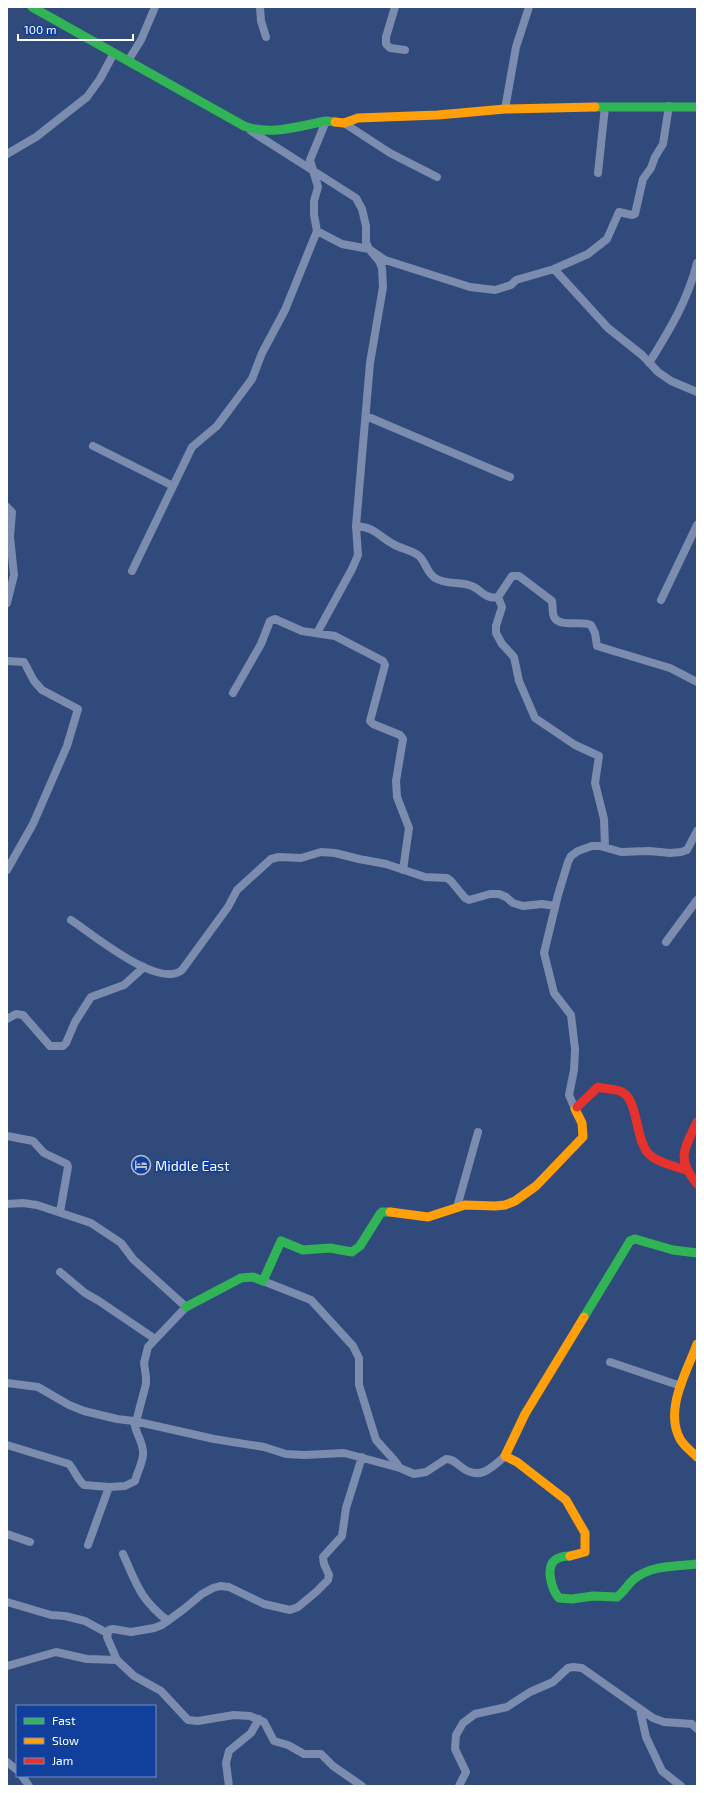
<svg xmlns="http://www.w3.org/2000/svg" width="704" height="1793" font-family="'Exo 2',sans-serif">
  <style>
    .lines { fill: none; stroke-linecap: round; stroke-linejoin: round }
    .street { stroke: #7b8cae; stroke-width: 8 }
    .fast { stroke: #30b455; stroke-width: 9 }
    .slow { stroke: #ff9f0a; stroke-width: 9 }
    .jam { stroke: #e5322d; stroke-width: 9 }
    .labels { text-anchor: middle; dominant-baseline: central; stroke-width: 3; stroke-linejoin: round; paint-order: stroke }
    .poi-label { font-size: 14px; fill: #fff; stroke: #10409c; text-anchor: start }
  </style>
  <rect width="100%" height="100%" fill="#304a7c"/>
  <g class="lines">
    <path class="street" d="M260,7L261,21L266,37
      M395,7L386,37V44L390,48L405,50
      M128,61L141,40L155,7
      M505,109L516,47L529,7
      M344,123L390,153L437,177
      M251,131L356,198L362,209L366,226V242L369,249L379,261L382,268L383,287L370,363L356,526L358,555L352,569L317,633
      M7,154L36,137L87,97L100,79L114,53
      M598,173L605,107
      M317,231L342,244L369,249L385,260L470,287L495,290L511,285L516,280L554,269L588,254L607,239L619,212L632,215L635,214L643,179L651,168L655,157L663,144L669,106
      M554,269L608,328L642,355L658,372L671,381L697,392
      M649,363C669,331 688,300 697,263
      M366,416L510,477
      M93,446L173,486
      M7,507L12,512L10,537L14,575L7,603
      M356,526C375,527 378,536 393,544C401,549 412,550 419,556C426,562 426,572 435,578C447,586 462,580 474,587C481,591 488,600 498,597L512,576H519L552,601C553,606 552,612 554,617C560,628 581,620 591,625L595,633L597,646L670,668L697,682
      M132,571L192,447L217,426L252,379L262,353L285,310L317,231L314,215V201L318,187L310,160L326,121
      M498,597L502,607L496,626V633L502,644L514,657L519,681L535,718L575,745L599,756L595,783L604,819L605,847
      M661,600L697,525
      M7,661L24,662L34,681L42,690L78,709L67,746L33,824L7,870
      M233,693L261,644L270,621L275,619L302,631L335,636L383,661L385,665L370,721L373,724L400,735L403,739L396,781L397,797L409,828L403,870
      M71,920C91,933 159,990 182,970L228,907L237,890L271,859L279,857L301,858L321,852L335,853L359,859L386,864L425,877L447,878L451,881L465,898L469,900L490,894H499L506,897L513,903L523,906L542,904L555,906
      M666,942L697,900
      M7,1019L16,1014L23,1015L50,1046H63L66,1043L75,1022L91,997L124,985L144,967
      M575,1109L569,1095L574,1070L575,1049L571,1015L554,993L544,953L558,895L568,862L571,856L578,851L592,846H600L621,852L649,851L670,853L681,852L687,850L697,831
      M7,1136L33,1141L44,1153L67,1164L68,1167L60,1212
      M7,1204L23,1203L37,1205L91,1223L121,1243L133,1259L186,1307L148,1347L144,1363L146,1377V1384L137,1418L134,1421L117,1419L84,1411L69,1405L38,1387L7,1383
      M457,1207L478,1132
      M60,1272L85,1293L99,1301L155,1339
      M263,1281L311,1300L353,1346L359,1358V1385L376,1440L395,1461L400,1468
      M610,1362L681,1386
      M7,1445L69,1464C75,1471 77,1479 84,1485L109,1487
      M7,1534L30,1542
      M88,1545L109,1487L125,1486L135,1481C137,1473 143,1462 143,1454C144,1443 135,1433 134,1421L214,1439L264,1447L286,1454L304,1455L344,1453L400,1468L414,1474L426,1472L446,1459C452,1459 455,1462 460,1466C478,1481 490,1470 505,1456
      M123,1554C137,1585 140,1599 168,1621
      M7,1602L51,1615L65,1616L85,1621L107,1633
      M117,1660L107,1637L109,1630L113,1629L131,1632L154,1628L162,1625L184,1609L202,1594L213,1588L220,1586L229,1587L264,1604L290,1610L298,1607L316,1592L328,1580L329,1575L324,1564L323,1557L342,1536L346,1508L362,1457
      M7,1666L56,1652L87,1659L117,1660L134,1676L161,1691L188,1720L198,1721L234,1715L250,1716L264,1722L274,1741L288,1745L304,1754H321L333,1766L362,1786
      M640,1710L646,1737L662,1771L681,1786
      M7,1762L17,1770
      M22,1776L29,1786
      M229,1786L226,1763L229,1751L251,1733L259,1719
      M459,1786L466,1772L455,1749L456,1735L463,1723L475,1714L507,1707L530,1692L553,1682L568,1668L573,1667L582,1668L653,1718L664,1722L692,1724L697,1729"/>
    <path class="fast" d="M32,7L244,126C270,136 299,126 326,121L335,122
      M595,107H697
      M186,1307L241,1278L253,1277L263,1281L281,1241L303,1250L330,1248L352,1252L360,1246L380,1214L382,1212H390
      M584,1317L630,1241L635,1239L673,1250L697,1253
      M570,1556C565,1556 559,1557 555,1560C545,1568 552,1590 559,1598L572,1599L593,1596L617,1597C624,1592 628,1584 634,1579C651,1565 677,1566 697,1564"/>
    <path class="slow" d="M335,122L344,123L358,118L438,115L505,109L595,107
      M390,1212L428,1217L465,1205L495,1206L505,1205L515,1201L536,1186L583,1137L582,1123L575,1109L577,1107
      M697,1344C687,1372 664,1409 680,1439C684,1446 691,1451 697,1457
      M570,1556L585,1552V1533L566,1500L517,1462L505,1456L525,1414L584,1317"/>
    <path class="jam" d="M577,1107L598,1087C605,1089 616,1089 622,1092C638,1100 635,1136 647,1152C655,1162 674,1166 686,1170
      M697,1122C684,1150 676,1158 697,1184"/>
  </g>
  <defs>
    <symbol id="hotel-ring" viewBox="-11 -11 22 22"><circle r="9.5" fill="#10409c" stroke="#b7c0d1" stroke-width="1.5"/><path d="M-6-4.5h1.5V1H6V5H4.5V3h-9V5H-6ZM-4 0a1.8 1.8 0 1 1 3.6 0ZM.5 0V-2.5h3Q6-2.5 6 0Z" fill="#b7c0d1"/></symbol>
  </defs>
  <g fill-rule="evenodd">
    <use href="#hotel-ring" x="130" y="1154" width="22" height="22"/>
  </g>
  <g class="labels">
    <g class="poi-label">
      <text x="155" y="1165">Middle East</text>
    </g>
  </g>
  <rect width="704" height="1793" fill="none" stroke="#ffffff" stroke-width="16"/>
  <rect x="16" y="1705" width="140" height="72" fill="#10409c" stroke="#708cc4"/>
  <rect x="24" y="1718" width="20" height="6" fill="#30b455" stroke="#708cc4"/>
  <text x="52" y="1725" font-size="12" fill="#ffffff">Fast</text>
  <rect x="24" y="1738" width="20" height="6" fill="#ff9f0a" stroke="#708cc4"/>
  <text x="52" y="1745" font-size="12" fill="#ffffff">Slow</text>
  <rect x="24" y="1758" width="20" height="6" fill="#e5322d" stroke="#708cc4"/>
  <text x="52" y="1765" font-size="12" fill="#ffffff">Jam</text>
  <path d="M18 34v6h115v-6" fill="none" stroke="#ffffff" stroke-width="2"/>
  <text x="24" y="34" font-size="12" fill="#ffffff" stroke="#10409c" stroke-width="3" paint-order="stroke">100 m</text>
</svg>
